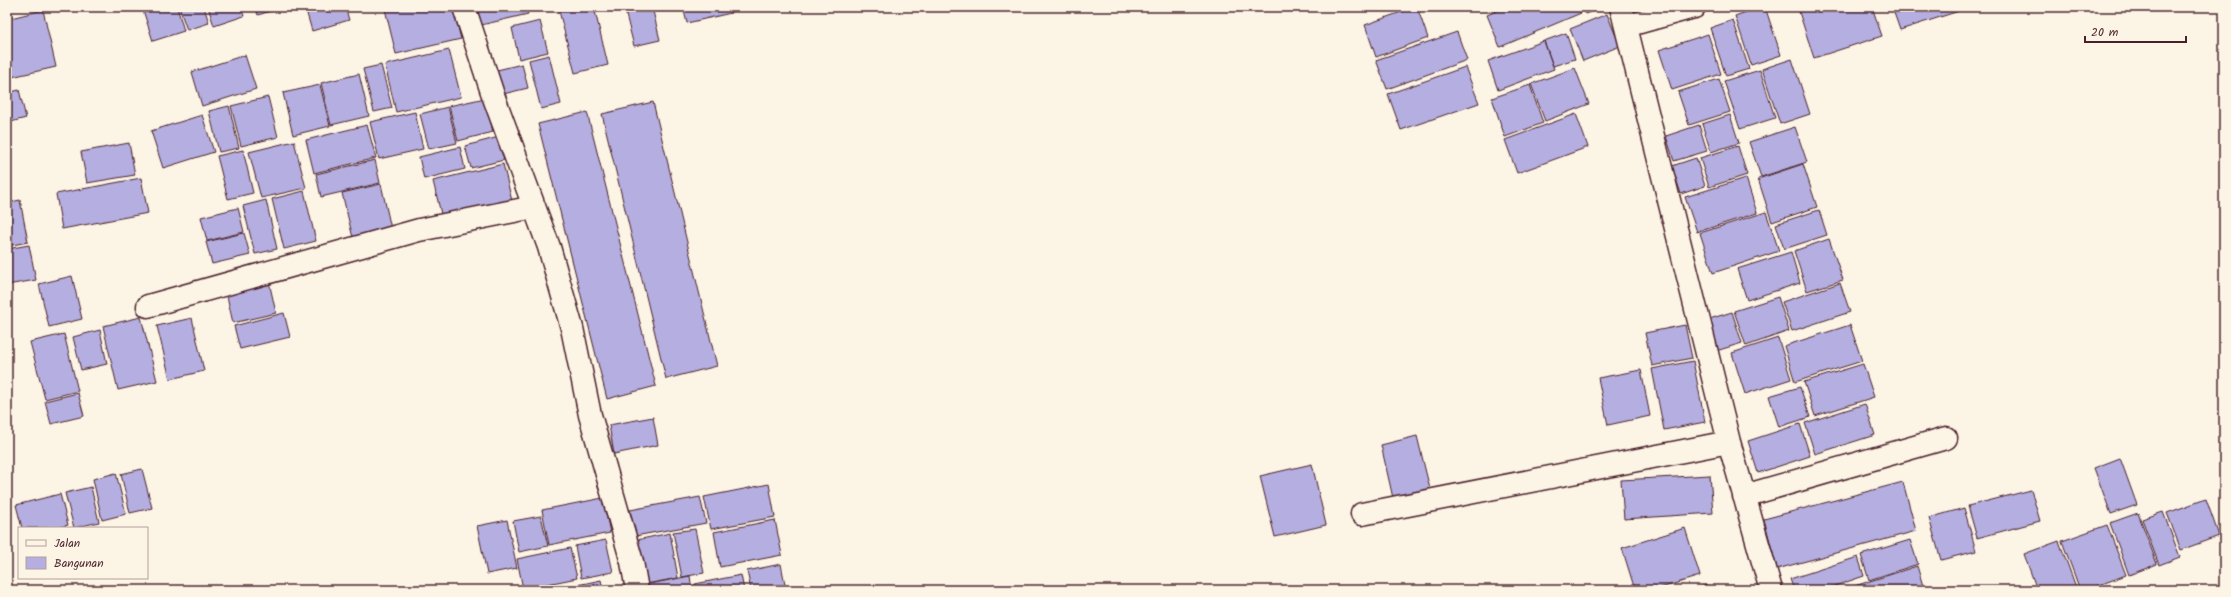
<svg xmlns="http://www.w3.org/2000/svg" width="2231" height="597" font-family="Kalam,sans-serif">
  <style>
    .building { fill: #b4afe0; stroke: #4a1f2b }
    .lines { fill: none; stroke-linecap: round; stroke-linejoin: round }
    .minor-casing { stroke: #4a1f2b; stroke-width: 25 }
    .minor { stroke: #fcf5e5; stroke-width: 22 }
  </style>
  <rect width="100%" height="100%" fill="#fcf5e5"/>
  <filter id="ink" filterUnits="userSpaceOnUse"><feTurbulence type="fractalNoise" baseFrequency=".025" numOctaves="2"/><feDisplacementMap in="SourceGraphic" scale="8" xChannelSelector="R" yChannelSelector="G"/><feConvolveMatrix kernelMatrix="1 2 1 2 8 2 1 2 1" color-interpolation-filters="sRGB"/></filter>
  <g filter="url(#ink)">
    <path class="building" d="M142,7H177L184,31L153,41Z
      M179,7H204L209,23L187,30Z
      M208,7H241L244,16L214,26Z
      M255,7H283L258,15Z
      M305,7H345L349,20L312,31Z
      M393,7H453L461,39L396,54L385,9Z
      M472,7H526L528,14L477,26Z
      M558,7H594L608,65L575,73Z
      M624,7H652L660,40L634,46Z
      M683,7H730L731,13L687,23Z
      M1415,7H1417L1428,38L1376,57L1365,25Z
      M1506,7H1579L1581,13L1500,47L1487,15Z
      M1583,7H1603L1585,14Z
      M1760,7H1765L1781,55L1751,65L1735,16Z
      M1815,7H1872L1882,36L1814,58L1799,12Z
      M1892,7H1958L1959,11L1900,30Z
      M43,10L56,67L7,78V19Z
      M1607,14L1620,46L1583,61L1570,29Z
      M1733,20L1749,69L1726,76L1710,28Z
      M540,21L548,52L519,59L512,28Z
      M1457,32L1467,60L1387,89L1376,60Z
      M1566,33L1575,59L1553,66L1544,41Z
      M1708,34L1721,74L1672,90L1659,50Z
      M1544,41L1554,69L1498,90L1488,61Z
      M449,50L461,97L396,112L385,65Z
      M245,55L256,89L202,106L192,72Z
      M549,55L561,104L541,109L529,60Z
      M1792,59L1810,114L1780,124L1762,69Z
      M522,64L528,88L499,95L493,71Z
      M381,65L392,108L374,112L363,69Z
      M1465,67L1479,103L1401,130L1388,94Z
      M1575,68L1589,104L1545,121L1531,84Z
      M1760,70L1775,118L1740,129L1724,81Z
      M359,74L369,116L331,125L321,83Z
      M1719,79L1730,112L1689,125L1678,92Z
      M320,85L330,126L293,135L283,93Z
      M1530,85L1543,123L1505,137L1492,98Z
      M19,90L26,118L7,123V93Z
      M268,97L278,137L241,146L231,106Z
      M485,98L493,132L458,141L449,106Z
      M653,102L717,366L666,379L602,114Z
      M229,106L239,148L219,152L209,111Z
      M448,107L457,143L429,149L420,114Z
      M415,112L423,149L379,159L370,122Z
      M587,112L656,386L607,399L538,124Z
      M1576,114L1588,147L1517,173L1505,140Z
      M202,115L214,152L163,168L151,131Z
      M1730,115L1739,143L1711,152L1702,124Z
      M367,125L376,158L314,173L306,140Z
      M1699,125L1707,151L1674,161L1666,136Z
      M1795,127L1807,162L1761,177L1749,142Z
      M499,137L504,160L471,168L465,146Z
      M294,141L306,188L261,198L249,152Z
      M129,143L135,175L87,183L81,152Z
      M1738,146L1747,175L1709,187L1700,158Z
      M460,147L465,169L424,179L419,157Z
      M243,150L253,193L228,199L217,156Z
      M1696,158L1705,186L1681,194L1672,166Z
      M375,160L380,183L321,197L316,174Z
      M503,164L513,205L443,222L433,181Z
      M1803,164L1817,207L1772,222L1758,179Z
      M141,178L148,213L62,229L56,194Z
      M1746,178L1757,213L1697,232L1685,197Z
      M381,184L392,233L354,242L342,193Z
      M304,191L316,241L284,249L272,199Z
      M20,200L28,242L7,246V203Z
      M266,200L277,249L255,254L243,206Z
      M238,208L244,232L207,241L201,217Z
      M1819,210L1827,235L1784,249L1776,224Z
      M1766,212L1779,251L1713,273L1700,233Z
      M244,233L250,255L212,264L206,242Z
      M1829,239L1843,280L1807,291L1794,251Z
      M29,245L36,280L7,285V249Z
      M1791,252L1800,283L1747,300L1737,269Z
      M72,276L82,319L49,327L39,284Z
      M268,277L276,313L233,323L225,287Z
      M1840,283L1850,312L1792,331L1782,302Z
      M1778,297L1789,331L1746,346L1734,311Z
      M1732,312L1742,343L1716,351L1706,320Z
      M284,313L290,337L240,349L234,326Z
      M141,317L157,381L118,390L103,326Z
      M192,318L204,371L170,379L157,326Z
      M1685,325L1692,358L1652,366L1645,333Z
      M1850,325L1862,361L1795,382L1784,346Z
      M100,330L107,364L81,370L73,337Z
      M64,334L78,391L45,399L30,342Z
      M1778,338L1791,379L1745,394L1732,353Z
      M1693,361L1705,422L1664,430L1652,369Z
      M1863,364L1874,397L1815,416L1804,382Z
      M1641,370L1650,416L1608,425L1598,378Z
      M1800,387L1810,417L1779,427L1769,396Z
      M78,393L84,416L51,424L45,401Z
      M1865,404L1875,435L1815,454L1805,423Z
      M653,417L658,445L614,454L609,425Z
      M1800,424L1810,456L1758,473L1748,441Z
      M1417,436L1430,489L1393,498L1381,445Z
      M2120,458L2137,505L2111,514L2094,468Z
      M1312,464L1326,525L1275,537L1260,476Z
      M142,469L152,508L130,513L121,474Z
      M116,473L126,514L102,520L93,479Z
      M1710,475L1713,513L1624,519L1621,480Z
      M1903,482L1916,531L1777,569L1764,519Z
      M769,484L775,517L711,529L704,497Z
      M91,487L99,522L74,528L65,493Z
      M2031,490L2040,521L1977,538L1968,506Z
      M60,494L68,525L57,528H22L16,505Z
      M700,497L706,523L635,536L630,510Z
      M603,498L610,533L549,545L542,510Z
      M2206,499L2219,536L2181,550L2167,513Z
      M1964,508L1976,551L1941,560L1929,518Z
      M2163,512L2180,557L2159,565L2142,519Z
      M2138,513L2157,564L2129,575L2110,523Z
      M541,516L548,546L519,552L513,521Z
      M507,520L517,568L487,574L477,526Z
      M775,520L782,555L720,567L714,532Z
      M2107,525L2126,575L2086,590H2080L2062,541Z
      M1685,528L1700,576L1654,590H1635L1622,548Z
      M695,529L704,573L682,577L673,532Z
      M670,533L678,578L641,585L632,541Z
      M606,540L613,572L581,578L575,546Z
      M1910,540L1918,564L1869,580L1861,555Z
      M2059,541L2077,590H2037L2024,554Z
      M570,548L577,578L523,589L517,559Z
      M1858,557L1864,576L1823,590H1794L1790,579Z
      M781,564L786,590H751L747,571Z
      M1917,566L1924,589L1920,590H1842Z
      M741,575L744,590H696L695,584Z
      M690,576L692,590H640L639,586Z
      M601,580L603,590H554Z
      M1707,585L1709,590H1689Z"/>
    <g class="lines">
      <defs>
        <path id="minor" d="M464,7L493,95L549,247L572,328L590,415L632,562L637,590
          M1621,7L1729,442L1771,590
          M1626,26L1694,7
          M148,306L419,230L534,207
          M1744,496L1946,438
          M1362,514L1729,442"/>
      </defs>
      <use href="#minor" class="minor-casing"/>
      <use href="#minor" class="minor"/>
    </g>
  </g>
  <rect width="2231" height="597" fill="none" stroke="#fcf5e5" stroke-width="24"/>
  <rect x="12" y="12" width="2207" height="573" fill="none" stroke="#4a1f2b" stroke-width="1.5" filter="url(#ink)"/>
  <rect x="18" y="527" width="130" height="52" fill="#fcf5e5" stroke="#b59f9b"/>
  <rect x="26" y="540" width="20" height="6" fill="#fcf5e5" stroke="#b59f9b"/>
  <text x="54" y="547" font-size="12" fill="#4a1f2b">Jalan</text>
  <rect x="26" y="557" width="20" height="12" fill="#b4afe0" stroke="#b59f9b"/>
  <text x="54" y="567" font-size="12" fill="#4a1f2b">Bangunan</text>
  <path d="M2085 36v6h101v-6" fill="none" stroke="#4a1f2b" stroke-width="2"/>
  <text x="2091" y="36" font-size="12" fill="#4a1f2b" stroke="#fcf5e5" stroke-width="3" paint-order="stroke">20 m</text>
</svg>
